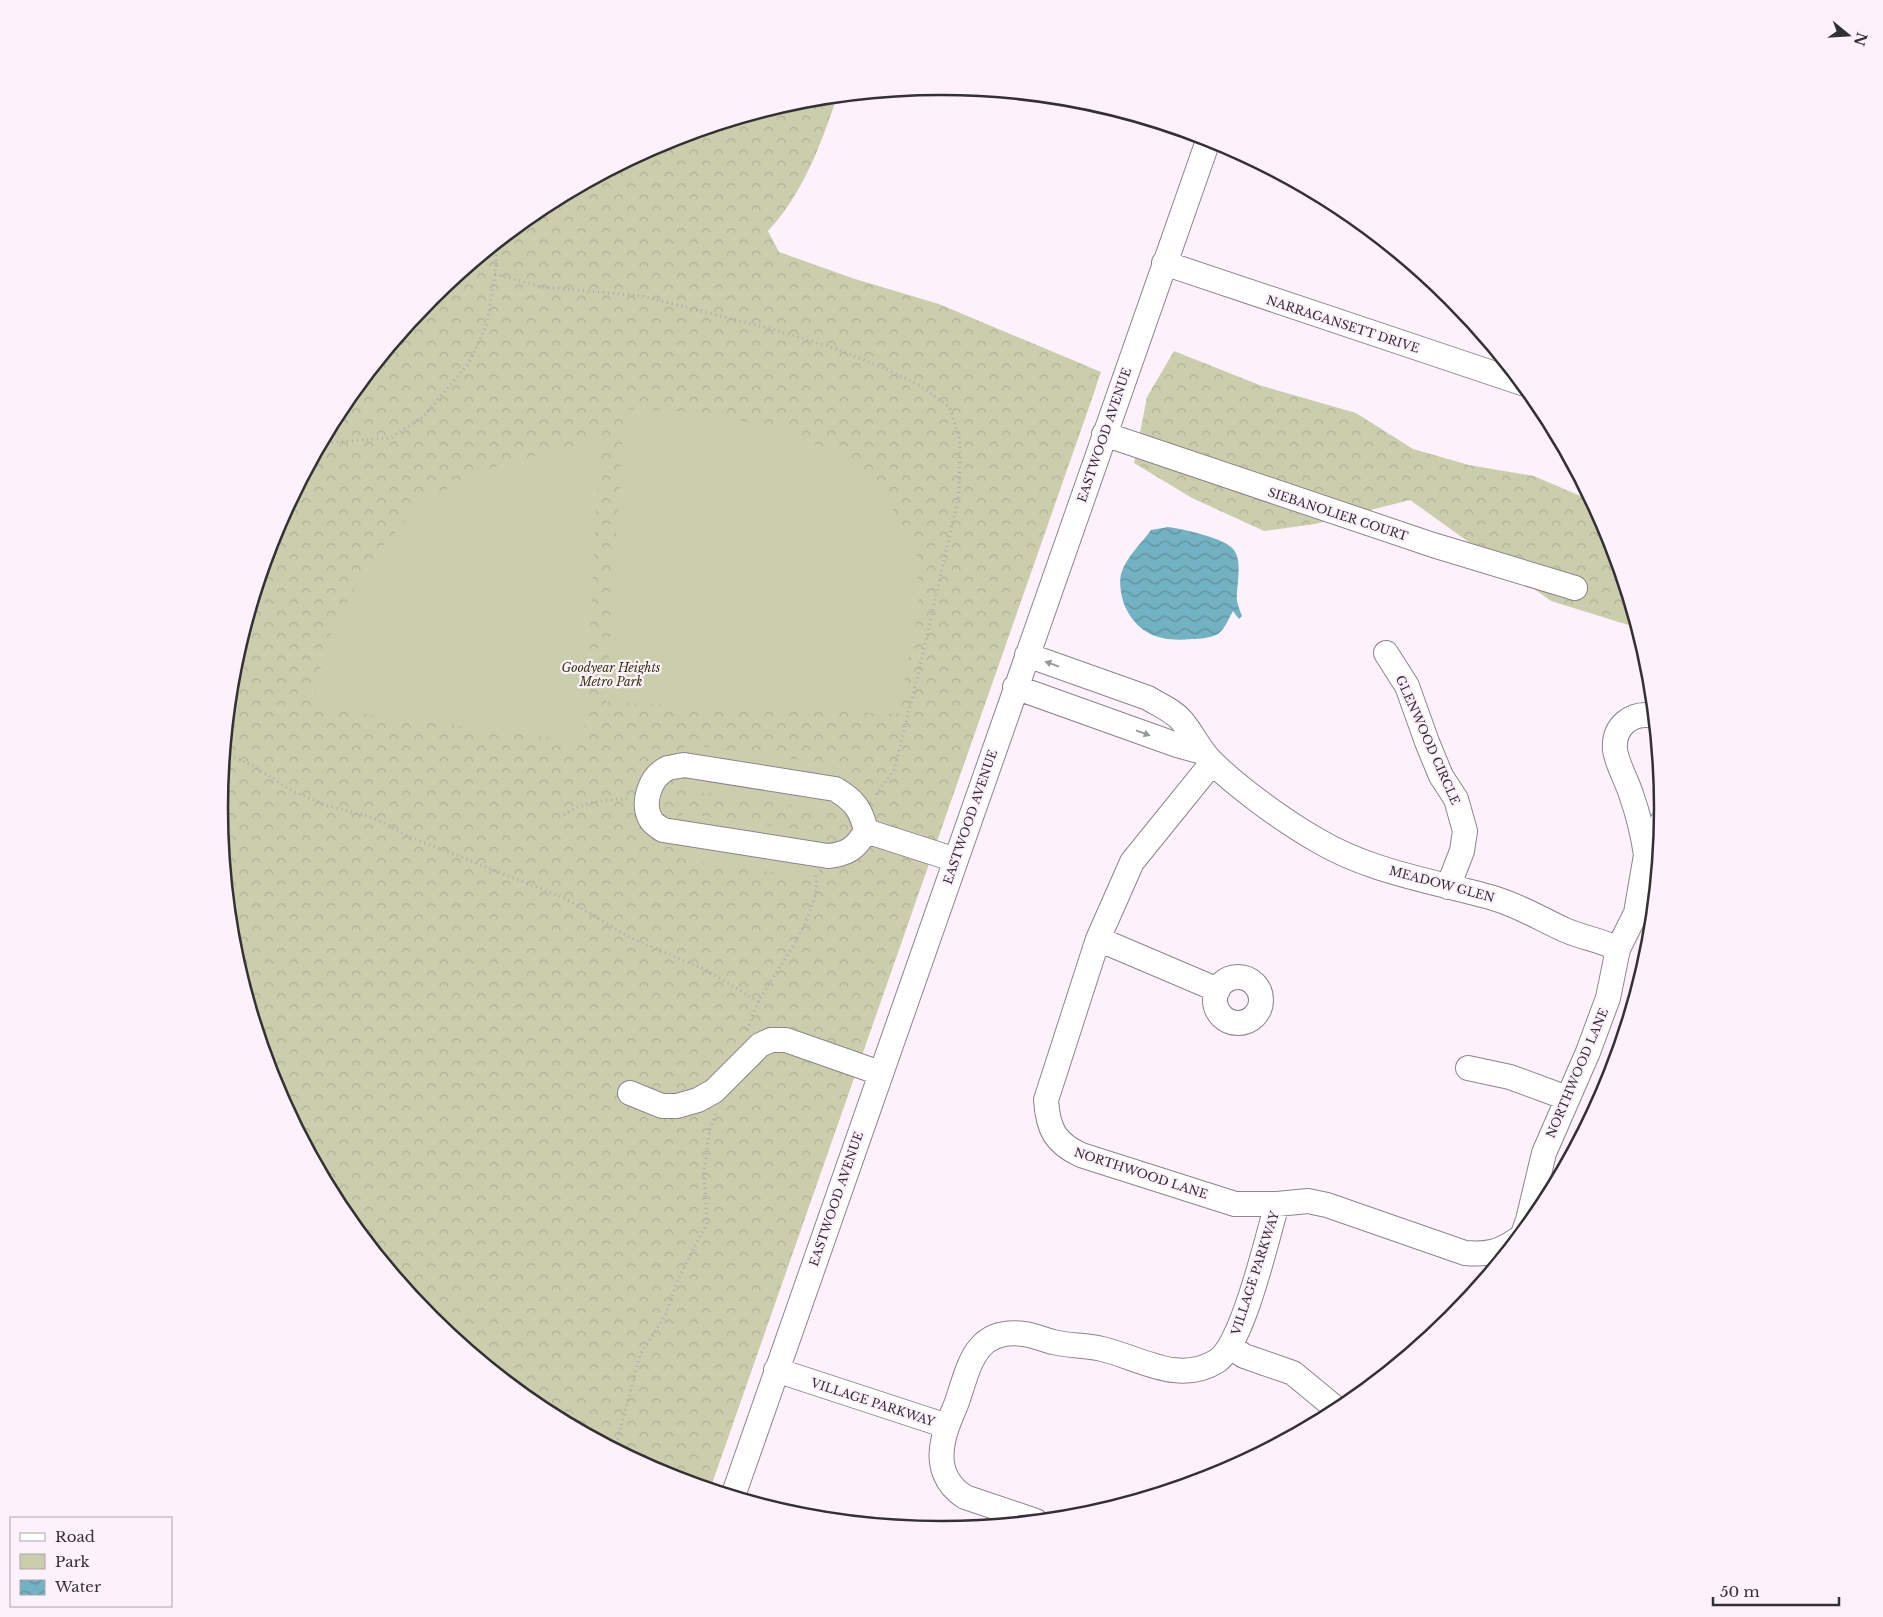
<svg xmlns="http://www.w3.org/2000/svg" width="1883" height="1617" font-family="'Libre Baskerville',serif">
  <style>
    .green { fill: #cacead }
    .forest { fill: url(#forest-crowns); fill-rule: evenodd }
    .water { fill: url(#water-waves) }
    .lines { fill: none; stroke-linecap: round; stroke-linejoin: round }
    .minor-casing { stroke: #8d848c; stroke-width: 26 }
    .path { stroke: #b1a9b1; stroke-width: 3; stroke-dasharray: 1 4; stroke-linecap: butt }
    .minor { stroke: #fff; stroke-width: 24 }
    .oneway { fill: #9a989a }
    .labels { text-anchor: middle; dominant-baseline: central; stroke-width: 4.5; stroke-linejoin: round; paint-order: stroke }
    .street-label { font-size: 12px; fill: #343034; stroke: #fdf2fc }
    .park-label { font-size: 12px; font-style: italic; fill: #34360d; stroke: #fdf2fc }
    .rim { fill: none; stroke: #343034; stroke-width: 2.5 }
  </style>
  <defs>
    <pattern id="forest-crowns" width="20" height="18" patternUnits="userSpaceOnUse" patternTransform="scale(1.25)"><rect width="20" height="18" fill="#cacead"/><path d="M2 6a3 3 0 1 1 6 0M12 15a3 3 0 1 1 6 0" fill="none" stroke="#aeb195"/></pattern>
    <pattern id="water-waves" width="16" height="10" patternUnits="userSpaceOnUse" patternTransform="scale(1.25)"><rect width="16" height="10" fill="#73b2c2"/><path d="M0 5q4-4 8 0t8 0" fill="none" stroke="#5f919e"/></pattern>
  </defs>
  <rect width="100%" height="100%" fill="#fdf2fc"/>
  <path class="green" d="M601,175L590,208L1096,387L710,1489L665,1476L540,1409L431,1319L341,1210L274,1085L233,949L219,808L233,667L274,532L341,407L431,298L540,208Z"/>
  <path class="forest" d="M837,97C821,144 803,194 768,231L779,252L855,279L939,304L1101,372L710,1489L665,1476L540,1409L431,1319L341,1210L274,1085L233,949L219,808L233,667L274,532L341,407L431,298L540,208L665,141L801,100ZM624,409L698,412L776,428L848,459L893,509L917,556L919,607L898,714L606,702ZM600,440L584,742L312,707L326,643L366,566L424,499L502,464ZM684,744L845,766L835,811L683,790ZM683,813L828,834L817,879L679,858Z
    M1174,351L1262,386L1356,413L1413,449L1469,465L1534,476L1592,501L1609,532L1638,628L1551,601L1410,500L1315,524L1264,531L1192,498L1134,463L1147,397Z"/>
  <path class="water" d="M1168,527C1182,529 1226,538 1234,550C1243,563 1236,586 1237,601C1238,606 1240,611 1242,616L1239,619L1233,611C1229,618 1225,629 1218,634C1211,638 1200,639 1192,639C1160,642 1137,635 1124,604C1121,595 1119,583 1121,574C1126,557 1141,544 1151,530Z"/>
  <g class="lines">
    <defs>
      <path id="minor" d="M1164,263L1522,383
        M1104,434L1433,545L1575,588
        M1386,653L1407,686L1427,742L1441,776L1456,799L1465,831L1462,851L1448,887
        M1027,655L1148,698C1159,705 1174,711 1182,721C1193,734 1199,749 1211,761C1238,788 1284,821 1317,840C1370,872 1434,881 1493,898C1518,905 1541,919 1565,930C1583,938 1601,940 1618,949
        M1015,687L1177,745L1202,752
        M1212,763L1132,862L1098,939L1046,1100C1048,1129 1055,1143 1081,1155L1235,1204H1277L1308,1201L1327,1205L1465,1253C1487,1255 1500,1252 1518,1239
        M866,831C856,848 848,854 828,856L663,830C659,827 653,824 651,820C641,803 650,776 668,768C673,767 679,766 684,765L835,789C854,800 861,809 866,831L956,860
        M1646,855C1643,834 1638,814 1631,794C1627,781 1617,764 1615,750C1613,726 1632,711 1655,716
        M1098,939L1218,990
        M1215 1000a23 23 0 1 1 46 0a23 23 0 1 1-46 0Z
        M1468,1068L1510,1077L1567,1098
        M630,1093L662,1106H677L698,1100L714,1091L760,1045L771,1040H786L880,1073
        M1523,1234L1528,1220L1544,1153L1588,1052L1608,998L1618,949L1636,913L1646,855L1662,822
        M1231,1347L1244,1356L1293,1373L1339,1411
        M776,1370L947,1426
        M733,1496L1209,138
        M1036,1521L965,1497C946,1485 938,1465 943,1442C945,1427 953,1414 958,1399C970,1363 976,1328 1024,1334C1034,1335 1044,1340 1053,1342C1069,1346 1086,1345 1102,1349C1140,1358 1179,1385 1217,1361C1243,1344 1267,1238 1277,1204"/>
    </defs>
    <use href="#minor" class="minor-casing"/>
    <path class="path" d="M495,274L542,287L642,296L772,329L834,348L886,369L919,385L950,408L960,441L959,494L918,675L894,770L874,797
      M322,443L390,438L423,417L469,363L487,324L495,274L497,244
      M225,753L252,765L294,792L328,806L372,817L410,837L564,898L631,938L706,970L759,1002
      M564,815C581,802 608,799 629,799
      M747,1030C751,1020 754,1010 759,1001C776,969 824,911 815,873
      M615,1449L640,1355L665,1316L679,1277L707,1223L704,1172L709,1133L716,1113"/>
    <use href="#minor" class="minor"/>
  </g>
  <defs><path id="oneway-solid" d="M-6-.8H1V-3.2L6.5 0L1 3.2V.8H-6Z" transform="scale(1.25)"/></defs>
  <g class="oneway">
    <use href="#oneway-solid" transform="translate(1052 664) rotate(-160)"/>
    <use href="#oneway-solid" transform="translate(1143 733) rotate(20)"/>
  </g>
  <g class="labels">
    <g class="street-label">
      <text transform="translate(1343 324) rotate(18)">NARRAGANSETT DRIVE</text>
      <text transform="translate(1104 435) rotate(-71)">EASTWOOD AVENUE</text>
      <text transform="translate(1338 514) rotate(18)">SIEBANOLIER COURT</text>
      <text transform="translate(1428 740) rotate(66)">GLENWOOD CIRCLE</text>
      <text transform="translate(970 817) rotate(-71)">EASTWOOD AVENUE</text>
      <text transform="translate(1442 884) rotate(15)">MEADOW GLEN</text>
      <text transform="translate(1577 1073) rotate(-67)">NORTHWOOD LANE</text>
      <text transform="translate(1141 1173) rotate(18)">NORTHWOOD LANE</text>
      <text transform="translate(836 1199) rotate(-71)">EASTWOOD AVENUE</text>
      <text transform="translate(1255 1273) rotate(-72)">VILLAGE PARKWAY</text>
      <text transform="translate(873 1402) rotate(18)">VILLAGE PARKWAY</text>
    </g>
    <g class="park-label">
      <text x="611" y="667">Goodyear Heights<tspan x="611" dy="14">Metro Park</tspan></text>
    </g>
  </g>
  <path d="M0 0H1883V1617H0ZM228 808a713 713 0 1 1 1426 0a713 713 0 1 1-1426 0Z" fill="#fdf2fc" fill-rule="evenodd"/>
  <path class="rim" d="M228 808a713 713 0 1 1 1426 0a713 713 0 1 1-1426 0Z"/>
  <rect x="10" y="1517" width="162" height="90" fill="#fdf2fc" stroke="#ada4ac"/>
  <rect x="20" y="1533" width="25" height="8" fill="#ffffff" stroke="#ada4ac"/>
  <text x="55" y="1542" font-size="15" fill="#343034">Road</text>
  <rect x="20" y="1554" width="25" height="15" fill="#cacead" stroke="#ada4ac"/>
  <text x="55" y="1567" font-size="15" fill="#343034">Park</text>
  <rect x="20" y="1580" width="25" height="15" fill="url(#water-waves)" stroke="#ada4ac"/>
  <text x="55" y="1592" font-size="15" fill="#343034">Water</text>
  <g transform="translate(1848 35) rotate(108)" stroke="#fdf2fc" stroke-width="4" paint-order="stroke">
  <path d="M0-4L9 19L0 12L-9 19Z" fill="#343034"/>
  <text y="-8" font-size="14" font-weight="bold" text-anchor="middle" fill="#343034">N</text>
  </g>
  <path d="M1713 1597v8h126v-8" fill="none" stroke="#343034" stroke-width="2.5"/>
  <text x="1720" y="1597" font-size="15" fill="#343034" stroke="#fdf2fc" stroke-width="4" paint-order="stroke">50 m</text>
</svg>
